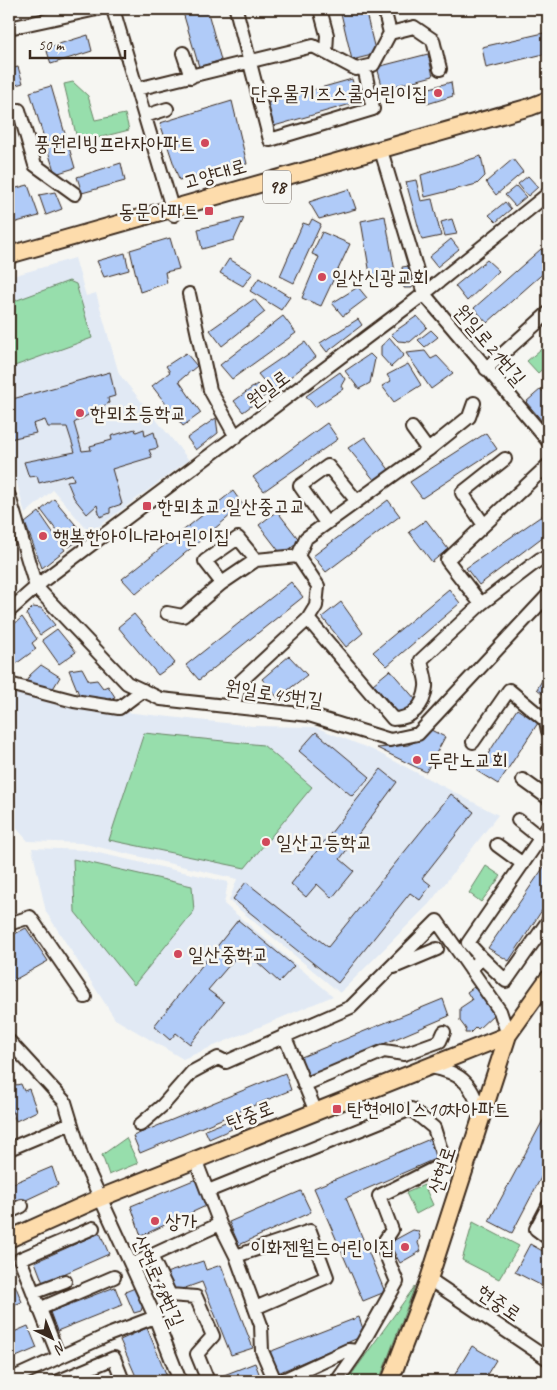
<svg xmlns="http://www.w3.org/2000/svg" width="557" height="1390" font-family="Caveat,'Poor Story',sans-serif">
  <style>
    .built { fill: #e1e9f4 }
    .green { fill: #97deac; stroke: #698465 }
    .building { fill: #b0cbf8; stroke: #3b2a1e }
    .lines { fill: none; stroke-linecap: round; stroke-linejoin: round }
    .minor-casing { stroke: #3b2a1e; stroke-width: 16 }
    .major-casing { stroke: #3b2a1e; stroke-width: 20 }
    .minor { stroke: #f6f6f2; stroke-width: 12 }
    .major { stroke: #fddcac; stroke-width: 16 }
    .poi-dot { fill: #d1495b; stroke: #f6f6f2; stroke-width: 2 }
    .labels { text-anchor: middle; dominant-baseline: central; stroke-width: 5; stroke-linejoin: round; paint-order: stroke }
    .shield { fill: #f6f6f2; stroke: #73675e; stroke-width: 1 }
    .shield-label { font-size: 19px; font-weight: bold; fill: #3b2a1e }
    .poi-label { font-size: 20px; fill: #3b2a1e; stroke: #f6f6f2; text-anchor: start }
    .street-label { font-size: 20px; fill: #3b2a1e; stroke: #f6f6f2 }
  </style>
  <rect width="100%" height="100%" fill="#f6f6f2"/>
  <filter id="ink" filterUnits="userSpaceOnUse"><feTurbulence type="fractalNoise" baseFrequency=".02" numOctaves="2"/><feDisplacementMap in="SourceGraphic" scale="10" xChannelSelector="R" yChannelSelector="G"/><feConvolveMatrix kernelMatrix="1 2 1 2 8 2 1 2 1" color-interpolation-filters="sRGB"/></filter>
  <g filter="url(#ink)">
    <path class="built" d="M75,258L86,296L96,293L119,374L189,460L90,533L53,490L25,514L9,452V277Z
      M9,691L78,707L253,726L315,727L373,750L498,815L429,904L340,993L229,901L237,879L81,843L28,841L9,820Z
      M32,848L85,850L228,882L224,904L333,996L183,1059L115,1019L46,912Z"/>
    <path class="green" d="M73,82L88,96L95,120L125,114L129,130L78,143L64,84Z
      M69,281L76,284L92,338L9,368V303Z
      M547,344L548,364L538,373L527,361Z
      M144,733L263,745L312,787L245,868L109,840Z
      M73,859L192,886L194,911L134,985L75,912Z
      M486,866L501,876L481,902L469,893Z
      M126,1138L138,1163L109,1175L102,1155Z
      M424,1185L433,1205L416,1214L406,1193Z
      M473,1222L519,1246L499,1279L462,1260Z
      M415,1286L379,1381H347Z"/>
    <path class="building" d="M182,9H207L221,60L199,67Z
      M340,9H365L376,54L352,60Z
      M548,32V53L486,68L482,47Z
      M88,35L92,51L51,64L46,48Z
      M428,54L433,76L383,89L377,67Z
      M18,67L23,83L9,87V69Z
      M352,79L358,102L274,126L267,103Z
      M451,82L453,96L427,104L423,90Z
      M51,86L75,168L55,174L30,92Z
      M232,101L247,164L179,180L160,123Z
      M481,156L485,176L477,184L425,197L421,175Z
      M513,159L523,172L496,195L486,182Z
      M121,163L125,181L82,193L77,177Z
      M528,176L538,187L528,196L518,184Z
      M416,180L421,201L432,199L441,236L422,240L406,182Z
      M28,185L39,216L9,224V190Z
      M516,186L526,197L515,206L505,195Z
      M349,189L356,209L319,219L309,202Z
      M55,192L62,209L46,215L39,195Z
      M505,202L511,209L496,222L489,215Z
      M385,216L396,277L371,280L361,221Z
      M244,218L234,240L202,249L198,229Z
      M312,219L321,224L294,283L280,276L303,223L309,225Z
      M452,219L457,234L445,236L441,222Z
      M322,232L350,244L321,306L302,298L319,257L312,254Z
      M170,238L179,269L165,272L167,283L140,292L130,250Z
      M451,239L459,249L437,267L429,257Z
      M541,249L548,258V269L487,323L474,308Z
      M125,253L129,270L104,277L97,261Z
      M229,259L253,273L243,286L220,273Z
      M487,260L499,271L467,301L455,286Z
      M409,266L414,279L412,288H404L402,267Z
      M259,278L290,297L281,310L250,291Z
      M358,287L367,298L343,316L332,303Z
      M254,299L265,312L222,346L210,330Z
      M283,316L296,333L232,379L220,365Z
      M417,316L427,327L410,342L398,341L391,334Z
      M358,319L362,325L327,352L320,343Z
      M431,330L438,337L425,347L418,340Z
      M390,338L404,355L391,367L381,356V346Z
      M305,342L316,357L272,391L258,374Z
      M425,351L431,359L437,356L453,373L431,389L406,353Z
      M186,353L197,366L179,381L201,413L183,426L152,386L170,372L166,366Z
      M370,354L375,359L370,383L359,389L345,371Z
      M408,364L421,385L394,402L382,386L391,381L387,375Z
      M110,372L115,396L108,398L109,403L74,423L82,451L91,450L90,446L112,440L111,436L135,429L136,432L144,429L145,436L154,432L158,448L149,450L152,457L112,469L122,504L110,508V513L100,517L97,505L87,514L74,498L67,481L74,480L72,474L39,483L37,476L29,477L24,462L75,452L67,427H48L45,420L33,424L36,433L10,439L9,400Z
      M340,372L345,379L341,386L343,389L315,407L306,396Z
      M257,384L266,395L243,412L234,401Z
      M541,389L548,398V428L526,402Z
      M216,418L218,433L196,450L187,438Z
      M327,423L338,439L264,491L253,477Z
      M486,433L497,449L422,498L410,482Z
      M365,437L390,471L375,481L348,448Z
      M233,491L243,505L136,594L122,579Z
      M54,499L85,536L69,547L41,510Z
      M388,500L400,516L326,572L313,556Z
      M277,511L300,541L282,555L259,525Z
      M39,512L65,550L42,568L25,523Z
      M543,515L548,522V533L479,585L466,568Z
      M426,520L448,549L432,562L409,532Z
      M291,582L303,597L199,680L186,665Z
      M449,589L460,603L387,666L373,652Z
      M341,602L363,633L346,647L322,617Z
      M33,607L41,608L55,625L40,635L26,614Z
      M134,614L175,663L158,675L118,627Z
      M22,617L37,639L32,643L36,649L9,669V629Z
      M57,629L76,652L59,664L42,640Z
      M289,656L307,675L278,698L262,679Z
      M41,665L60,677L51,692L24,685L30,675Z
      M82,668L89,681L97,680L103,688L108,686L115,697L99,703L88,701L85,695L80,697L69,670Z
      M390,670L416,700L400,714L373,684Z
      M548,670V698L537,689Z
      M517,709L538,723L498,784L477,771Z
      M431,730L445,737L426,772L377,748L408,745L425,737Z
      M316,732L370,777L352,796L299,751Z
      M381,769L397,782L340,859L354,871L332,898L317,884L306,897L291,884Z
      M451,794L474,812L422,878L431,885L420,900L410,893L338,983L233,899L246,882L328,947Z
      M548,861V901L509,961L488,948Z
      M238,920L294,966L279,982L243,949L208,990L224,1002L190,1044L176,1033L170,1040L154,1026Z
      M26,928L48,961L9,983V937Z
      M477,985L494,1006V1014L478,1029L476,1027L470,1033H465L466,1029L460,1021V1008L472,1000L467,992Z
      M443,999L449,1016L306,1077L299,1058Z
      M285,1073L291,1090L140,1153L133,1136Z
      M14,1078L16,1085L21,1084L24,1091L29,1089L37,1111L16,1121L9,1104V1079Z
      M548,1111V1164L512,1233L489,1221Z
      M228,1121L232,1129L209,1139L205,1130Z
      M430,1139L437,1158L346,1198L385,1292L363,1301L314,1188Z
      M52,1167L58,1185L9,1208V1185Z
      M196,1179L208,1205L141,1236L131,1206Z
      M301,1191L311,1212L239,1245L229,1222Z
      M413,1230L418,1231L420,1237L418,1243L421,1251L400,1263L389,1243Z
      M100,1233L109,1254L43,1283L35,1262Z
      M530,1244L548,1254V1289L515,1272Z
      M203,1261L206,1270L221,1265L253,1348L231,1355L202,1282L174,1292L166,1273Z
      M9,1270L22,1302L9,1307Z
      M115,1287L122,1305L57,1331L50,1312Z
      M135,1288L143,1305L141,1311L134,1313L125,1292Z
      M359,1317L365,1335L278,1373L269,1352Z
      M28,1326L37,1348L9,1360V1334Z
      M147,1328L169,1381H138L120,1340Z
      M472,1346L496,1360L483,1381H451Z
      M255,1363L262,1381L211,1380L224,1375Z"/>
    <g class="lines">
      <defs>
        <path id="minor" d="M113,9L174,215
          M236,9L270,140L373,109L364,67
          M320,9L327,35L326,53
          M384,9L390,33
          M9,28L97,9
          M183,53L191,77
          M137,89L313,46L356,69L373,65L390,33L414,27L433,40L440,69
          M9,112L19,110L35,165L75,194
          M145,116L167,109
          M383,157L424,294L548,441
          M189,294L210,390L236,437
          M486,369L548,313
          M412,428L428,450
          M9,496L36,587L127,683L161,699L309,715L390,740L418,734L548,595
          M326,523L300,486L328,466L356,500
          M484,525L462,493L505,459
          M298,556L306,538L428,450L469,417L474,403
          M222,583L205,561L238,538L256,560
          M481,604L447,560L548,465
          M9,611L44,580L416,300L548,194
          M167,613L183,616L222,583L256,560L298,556
          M308,619L393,719C411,719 424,707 426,687C427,679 422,668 421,660L481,604L540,559
          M9,684L74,701L119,708L143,690
          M233,707L241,681L308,619L316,606L318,586L298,556
          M473,742L509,690L546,721L548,731
          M523,780L548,798
          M518,820L548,844
          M497,845L523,864
          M9,924L30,917L85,997
          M481,957L506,981L548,921
          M394,967L437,949
          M471,970L481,957L468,943L548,827
          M284,1035L316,1112
          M9,1041L65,1102L82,1158L155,1317L180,1381
          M430,1067C463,1072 474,1086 481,1117
          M304,1085L384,1051L404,1054L440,1041L444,1032
          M140,1125L163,1105L192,1072L218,1058L226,1062L351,1007L437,921L500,1011L508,1035
          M9,1149L71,1123
          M195,1159L220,1224L236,1256L261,1325L262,1351L275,1381
          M208,1191L411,1109L434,1128L445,1163L379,1196L392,1230L382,1245L397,1282L358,1351L337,1381
          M548,1206L536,1229L548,1238
          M9,1212L22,1206
          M151,1256L170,1295L196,1297L213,1336L197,1354L208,1381
          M236,1256L310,1231L327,1277L255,1308
          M131,1265L220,1224
          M429,1279L548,1359
          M33,1293L65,1281
          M39,1309L114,1277
          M59,1357L20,1259L93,1228
          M9,1380L108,1335L155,1317
          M59,1381L114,1358L123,1381
          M281,1381L348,1350L358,1351"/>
        <path id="major" d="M9,255L530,107L548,100
          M9,1239L100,1198L508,1035
          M390,1381L429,1279L508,1035L548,979"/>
      </defs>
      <use href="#minor" class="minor-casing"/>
      <use href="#major" class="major-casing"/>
      <use href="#minor" class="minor"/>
      <use href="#major" class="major"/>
    </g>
  </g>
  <g class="poi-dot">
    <circle cx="438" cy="93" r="5"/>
    <circle cx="205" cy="143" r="5"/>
    <rect x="204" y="206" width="10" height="10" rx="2.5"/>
    <circle cx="322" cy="277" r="5"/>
    <circle cx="80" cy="413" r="5"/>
    <rect x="142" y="501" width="10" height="10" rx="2.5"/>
    <circle cx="43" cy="536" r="5"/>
    <circle cx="417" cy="760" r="5"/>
    <circle cx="266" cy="842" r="5"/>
    <circle cx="178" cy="954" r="5"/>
    <rect x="332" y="1104" width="10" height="10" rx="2.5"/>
    <circle cx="155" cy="1221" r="5"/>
    <circle cx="405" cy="1247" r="5"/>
  </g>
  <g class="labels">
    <rect class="shield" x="263" y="170.5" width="28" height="33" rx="4"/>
    <g class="shield-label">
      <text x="277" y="187">98</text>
    </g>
    <g class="poi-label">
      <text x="428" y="93" text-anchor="end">단우물키즈스쿨어린이집</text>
      <text x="195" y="143" text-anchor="end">풍원리빙프라자아파트</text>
      <text x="199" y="211" text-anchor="end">동문아파트</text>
      <text x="332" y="277">일산신광교회</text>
      <text x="90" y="413">한뫼초등학교</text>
      <text x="157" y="506">한뫼초교.일산중고교</text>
      <text x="53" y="536">행복한아이나라어린이집</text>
      <text x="427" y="760">두란노교회</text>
      <text x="276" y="842">일산고등학교</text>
      <text x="188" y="954">일산중학교</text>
      <text x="347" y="1109">탄현에이스10차아파트</text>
      <text x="165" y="1221">상가</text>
      <text x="395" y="1247" text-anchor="end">이화젠월드어린이집</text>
    </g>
    <g class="street-label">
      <text transform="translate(215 174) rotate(-16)">고양대로</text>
      <text transform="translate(490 345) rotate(50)">원일로21번길</text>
      <text transform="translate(268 389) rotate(-37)">원일로</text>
      <text transform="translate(274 694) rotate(8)">원일로45번길</text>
      <text transform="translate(250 1115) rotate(-21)">탄중로</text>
      <text transform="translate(442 1170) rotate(-72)">산현로</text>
      <text transform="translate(158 1281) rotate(66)">산현로78번길</text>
      <text transform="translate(499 1303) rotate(34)">현중로</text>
    </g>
  </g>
  <rect width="557" height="1390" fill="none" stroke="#f6f6f2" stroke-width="30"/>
  <rect x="15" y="15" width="527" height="1360" fill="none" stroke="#3b2a1e" stroke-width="2" filter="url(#ink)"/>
  <g transform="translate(52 1338) rotate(137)" stroke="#f6f6f2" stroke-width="4" paint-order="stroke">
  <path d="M0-4L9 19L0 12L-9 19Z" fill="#3b2a1e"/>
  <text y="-8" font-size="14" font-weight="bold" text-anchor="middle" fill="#3b2a1e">N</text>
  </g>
  <path d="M30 50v8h95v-8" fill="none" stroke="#3b2a1e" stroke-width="2.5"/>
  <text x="38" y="50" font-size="15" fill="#3b2a1e" stroke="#f6f6f2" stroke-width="4" paint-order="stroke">50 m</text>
</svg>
